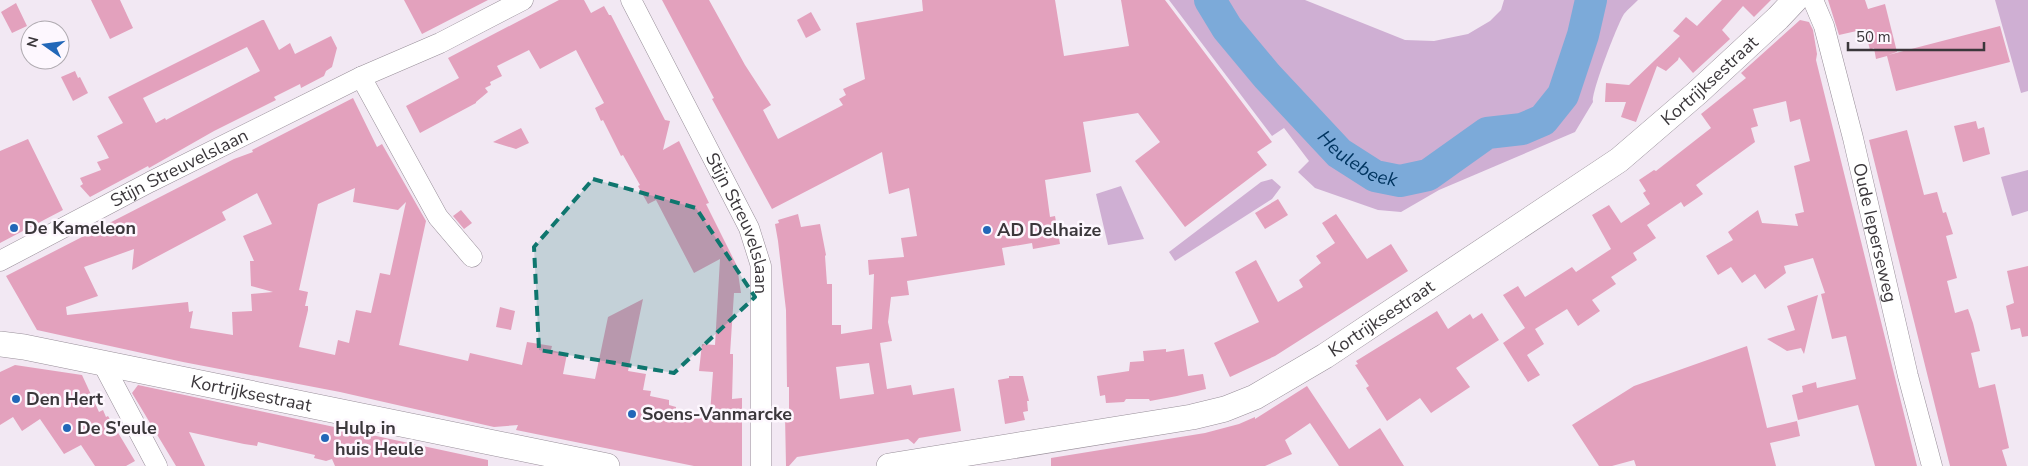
<svg xmlns="http://www.w3.org/2000/svg" width="2028" height="466" font-family="'Nunito Sans',sans-serif">
  <style>
    .green { fill: #cfafd3 }
    .lines { fill: none; stroke-linecap: round; stroke-linejoin: round }
    .river { stroke: #7caad9; stroke-width: 32 }
    .building { fill: #e3a1bd; fill-rule: evenodd }
    .minor-casing { stroke: #988f99; stroke-width: 21 }
    .tertiary-casing { stroke: #988f99; stroke-width: 26 }
    .minor { stroke: #fff; stroke-width: 20 }
    .tertiary { stroke: #fff; stroke-width: 25 }
    .marked { fill: #0f766e; fill-opacity: 0.2; stroke: #0f766e; stroke-width: 4; stroke-dasharray: 10 6; stroke-linejoin: round }
    .poi-dot { fill: #2267b8; stroke: #fdf7fe; stroke-width: 2 }
    .labels { text-anchor: middle; dominant-baseline: central; stroke-width: 5; stroke-linejoin: round; paint-order: stroke }
    .street-label { font-size: 18px; fill: #3b373b; stroke: #fdf7fe }
    .poi-label { font-size: 18px; font-weight: bold; fill: #3b373b; stroke: #fdf7fe; text-anchor: start }
    .water-label { font-size: 19px; font-style: italic; fill: #003560; stroke: #fdf7fe }
  </style>
  <rect width="100%" height="100%" fill="#f2e8f3"/>
  <path class="green" d="M1169,0H1196C1229,44 1347,196 1405,188C1427,185 1446,170 1464,156C1469,152 1476,145 1482,143C1485,141 1490,142 1493,141C1505,139 1519,138 1530,134C1569,122 1592,35 1598,0H1638C1634,4 1628,9 1624,14C1618,23 1591,93 1593,102L1575,132L1439,190L1401,212L1378,210L1315,188L1298,172L1309,161L1284,128L1272,136Z
    M1216,0H1305L1405,40L1434,41L1468,34L1490,21L1501,10L1504,0H1587L1569,69L1553,102L1540,115L1526,121L1487,129L1443,160L1415,176H1399L1384,173L1354,160L1331,139L1266,65Z
    M1995,0H2028V91L2021,93Z
    M2028,170V211L2012,216L2001,177Z
    M1272,179L1281,187L1272,199L1175,261L1169,252L1261,182Z
    M1121,186L1144,239L1108,245L1096,194Z"/>
  <g class="lines">
    <path class="river" id="s1" d="M1210,0L1227,28L1267,76L1339,153L1375,176L1400,181L1428,175L1487,133L1522,129L1543,120L1563,95L1583,35L1591,0"/>
  </g>
  <path class="building" d="M91,0H120L133,28L110,39Z
    M404,0H488L422,34Z
    M559,0H584L591,13L604,6L609,15H611L665,120L670,121L663,150L679,141L709,203L706,204L737,266L741,293H734L730,354H733V363L732,399L742,398V466H694L516,430L518,425L494,427L340,392L183,362L37,330L6,276L234,159L253,152L252,150L353,98L377,147L382,144L426,221L399,345L468,361L470,353L522,365L527,342L552,346L551,350L567,354L563,374L595,379L608,317L643,299L628,371L646,374L643,390L651,391L650,396L669,400V405L676,407V412L710,414L713,372L699,371L702,344L715,345L720,259L694,273L656,200L648,204L638,186L640,185L623,155L621,156L603,120L601,121L595,108L604,103L576,50L540,69L529,50L497,66L502,76L490,82L491,85L485,88L488,92L476,102V103L420,133L406,106L459,78L448,58ZM355,188L353,202L398,210L406,202L390,275L380,273L371,313L356,310L349,343L338,340L335,355L299,347L308,310V306H305L308,292L299,290L318,204ZM257,193L272,224L243,236L254,261H250L251,286L273,292L251,294L252,311L232,312L233,335L190,328L193,311L189,312L188,302L67,315L66,307L98,296L84,267L134,249L132,270L226,220L222,212Z
    M662,0H709L745,65L771,105L763,110L778,139L843,105L839,99L846,95L843,89L865,79L856,23L923,11L922,0H1055L1064,56L1129,46L1121,0H1165L1272,142L1257,152L1267,165L1185,227L1135,161L1160,142L1138,113L1083,122L1091,172L1045,180L1050,217L1055,216L1060,244L1033,249L1032,243L1002,248L1005,265L907,281L909,295L891,297L888,322L892,341L880,343L887,389L911,385L913,395L954,388L961,431L919,438L914,444L908,439L797,457L789,466H786L785,415H789V387H787L786,310L778,241L775,224L779,223L778,220L798,214L801,227L820,224L826,255L825,256L827,284H832V325H841V334L872,329L874,274L869,275L868,260L904,257L901,238L917,236L909,188L889,194L882,152L772,209L712,99L714,98ZM869,363L874,394L840,399L836,367Z
    M1722,0H1771L1754,17L1743,6L1722,30L1730,39L1693,73L1679,57L1678,60L1666,71L1657,66L1636,122L1621,117L1626,102H1605L1606,83L1629,85L1680,36L1673,31L1686,17L1697,26Z
    M1828,0H1865L1868,9L1885,4L1897,52L1888,55L2000,26L2010,62L1896,91L1887,56L1876,59L1874,48L1870,50L1866,34L1862,35L1861,30L1839,35Z
    M16,3L27,26L12,33L1,12Z
    M811,12L821,30L806,38L797,20Z
    M262,20H264L279,50L290,43L295,54L331,36L337,48L332,67L326,71L324,76L301,88L300,84L274,97L276,100L214,131L149,168L148,166L90,197L80,186L83,184L80,178L101,170L97,162L109,158L97,136L123,123L108,97ZM247,47L260,71L166,120L165,118L156,123L143,98Z
    M1800,20L1809,22L1813,30L1817,54L1816,60L1841,161L1917,466H1875L1858,405L1798,420L1792,395L1803,392L1802,386L1816,382L1817,388L1856,379L1846,336L1832,339L1821,294L1825,293L1813,258L1784,266L1786,273L1765,289L1755,274L1742,283L1731,267L1718,275L1706,256L1733,240L1728,232L1758,210L1762,223L1798,226L1795,214L1804,212L1794,166L1810,161L1800,119L1790,122L1786,101L1753,109L1758,126L1751,128L1755,142L1696,185L1703,194L1684,207L1681,202L1647,225L1656,238L1633,253L1637,260L1611,277L1616,284L1592,300L1600,311L1578,326L1567,309L1535,329L1544,344L1527,355L1540,375L1528,382L1503,343L1525,328L1503,295L1518,286L1525,297L1572,267L1576,272L1611,249L1592,215L1609,205L1621,223L1650,204L1643,193L1646,191L1639,180L1654,170L1656,171L1711,128L1701,114L1746,78L1741,73Z
    M75,71L78,78L80,77L88,93L73,101L61,77Z
    M1976,121L1978,129L1984,127L1990,154L1963,162L1954,126Z
    M521,128L529,143L516,149L493,142Z
    M1907,130L1924,195L1937,192L1943,213L1946,212L1953,234L1946,236L1957,278L1947,281L1955,313L1968,309L1973,323L1980,351L1971,353L1979,388L1995,384L2009,448L2002,450L2007,466H1950L1869,140Z
    M28,139L63,210L0,243V151Z
    M1278,199L1288,215L1265,229L1255,213Z
    M461,210L472,223L464,229L453,216Z
    M1336,214L1367,259L1391,244L1408,271L1275,356L1230,377L1214,343L1259,322L1235,272L1256,260L1278,302L1303,287L1299,280L1321,263L1316,256L1335,243L1322,223Z
    M2028,266V336L2022,337L2020,328L2011,330L2006,306L2014,303L2007,271Z
    M1818,295L1804,354L1801,348L1787,351L1767,339L1795,330L1787,306Z
    M500,307L515,311L511,330L496,327Z
    M1437,311L1448,329L1470,314L1473,319L1482,313L1499,340L1456,368L1470,387L1431,413L1420,398L1387,421L1366,388L1369,386L1355,365L1358,364L1356,361Z
    M1747,346L1767,428L1797,421L1800,436L1770,443L1776,466H1636L1634,460L1612,466H1599L1572,425L1634,386Z
    M1166,349V352L1184,349L1188,376L1203,374L1206,389L1177,396L1150,401L1149,399H1126L1124,402L1106,403L1105,395L1100,396L1097,376L1129,371L1130,362L1144,361L1143,351Z
    M15,365L82,375L99,412L103,410L106,417L108,416L135,461L126,466H95L81,445L64,454L40,419L22,431L13,417L0,425V372Z
    M1009,376H1023L1029,401H1027L1028,411L1023,412L1025,420L1005,424L998,380L1009,378Z
    M138,385L488,460V466H335L332,459L326,461L314,458L315,455L258,442L257,446L244,444L189,432L205,466H176L132,393Z
    M1307,386L1349,449L1380,428L1404,466H1339L1310,423L1285,440L1292,454L1265,466H1051V458L1205,433L1239,424L1255,417V419Z"/>
  <g class="lines">
    <defs>
      <g id="minor">
        <path id="s2" d="M631,0L749,228L761,266V466"/>
        <path id="s3" d="M1813,0L1824,26L1853,138L1908,376L1932,466"/>
        <path d="M361,77L438,217L472,257"/>
        <path id="s4" d="M0,261L150,182L361,77L440,43L523,0"/>
        <path d="M103,364L157,466"/>
      </g>
      <g id="tertiary">
        <path id="s5" d="M0,344L24,347L607,466"/>
        <path id="s6" d="M889,466L1192,417L1225,409L1255,397L1325,356L1619,160L1697,93L1778,18L1795,0"/>
      </g>
    </defs>
    <use href="#minor" class="minor-casing"/>
    <use href="#tertiary" class="tertiary-casing"/>
    <use href="#minor" class="minor"/>
    <use href="#tertiary" class="tertiary"/>
  </g>
  <path class="marked" d="M593,179L696,208L755,297L674,373L539,350L534,247Z"/>
  <g class="poi-dot">
    <circle cx="14" cy="228" r="5"/>
    <circle cx="987" cy="230" r="5"/>
    <circle cx="16" cy="399" r="5"/>
    <circle cx="632" cy="414" r="5"/>
    <circle cx="67" cy="428" r="5"/>
    <circle cx="325" cy="438" r="5"/>
  </g>
  <g class="labels">
    <g class="street-label">
      <text stroke="none"><textPath href="#s6" startOffset="928">Kortrijksestraat</textPath></text>
      <text stroke="none"><textPath href="#s4" startOffset="202">Stijn Streuvelslaan</textPath></text>
      <text stroke="none"><textPath href="#s2" startOffset="249">Stijn Streuvelslaan</textPath></text>
      <text stroke="none"><textPath href="#s3" startOffset="241">Oude Ieperseweg</textPath></text>
      <text stroke="none"><textPath href="#s6" startOffset="522">Kortrijksestraat</textPath></text>
      <text stroke="none"><textPath href="#s5" startOffset="256">Kortrijksestraat</textPath></text>
    </g>
    <g class="poi-label">
      <text x="24" y="228">De Kameleon</text>
      <text x="997" y="230">AD Delhaize</text>
      <text x="26" y="399">Den Hert</text>
      <text x="642" y="414">Soens-Vanmarcke</text>
      <text x="77" y="428">De S'eule</text>
      <text x="335" y="428">Hulp in<tspan x="335" dy="21">huis Heule</tspan></text>
    </g>
    <g class="water-label">
      <text stroke="none"><textPath href="#s1" startOffset="220">Heulebeek</textPath></text>
    </g>
  </g>
  <g transform="translate(45 45) rotate(284)"><circle r="24" fill="#fdf7fe" stroke="#afaab0"/>
  <path d="M0-4L9 19L0 12L-9 19Z" fill="#2267b8"/>
  <text y="-8" font-size="14" font-weight="bold" text-anchor="middle" fill="#3b373b">N</text>
  </g>
  <path d="M1848 42v8h136v-8" fill="none" stroke="#3b373b" stroke-width="2.5"/>
  <text x="1856" y="42" font-size="15" fill="#3b373b" stroke="#fdf7fe" stroke-width="4" paint-order="stroke">50 m</text>
</svg>
